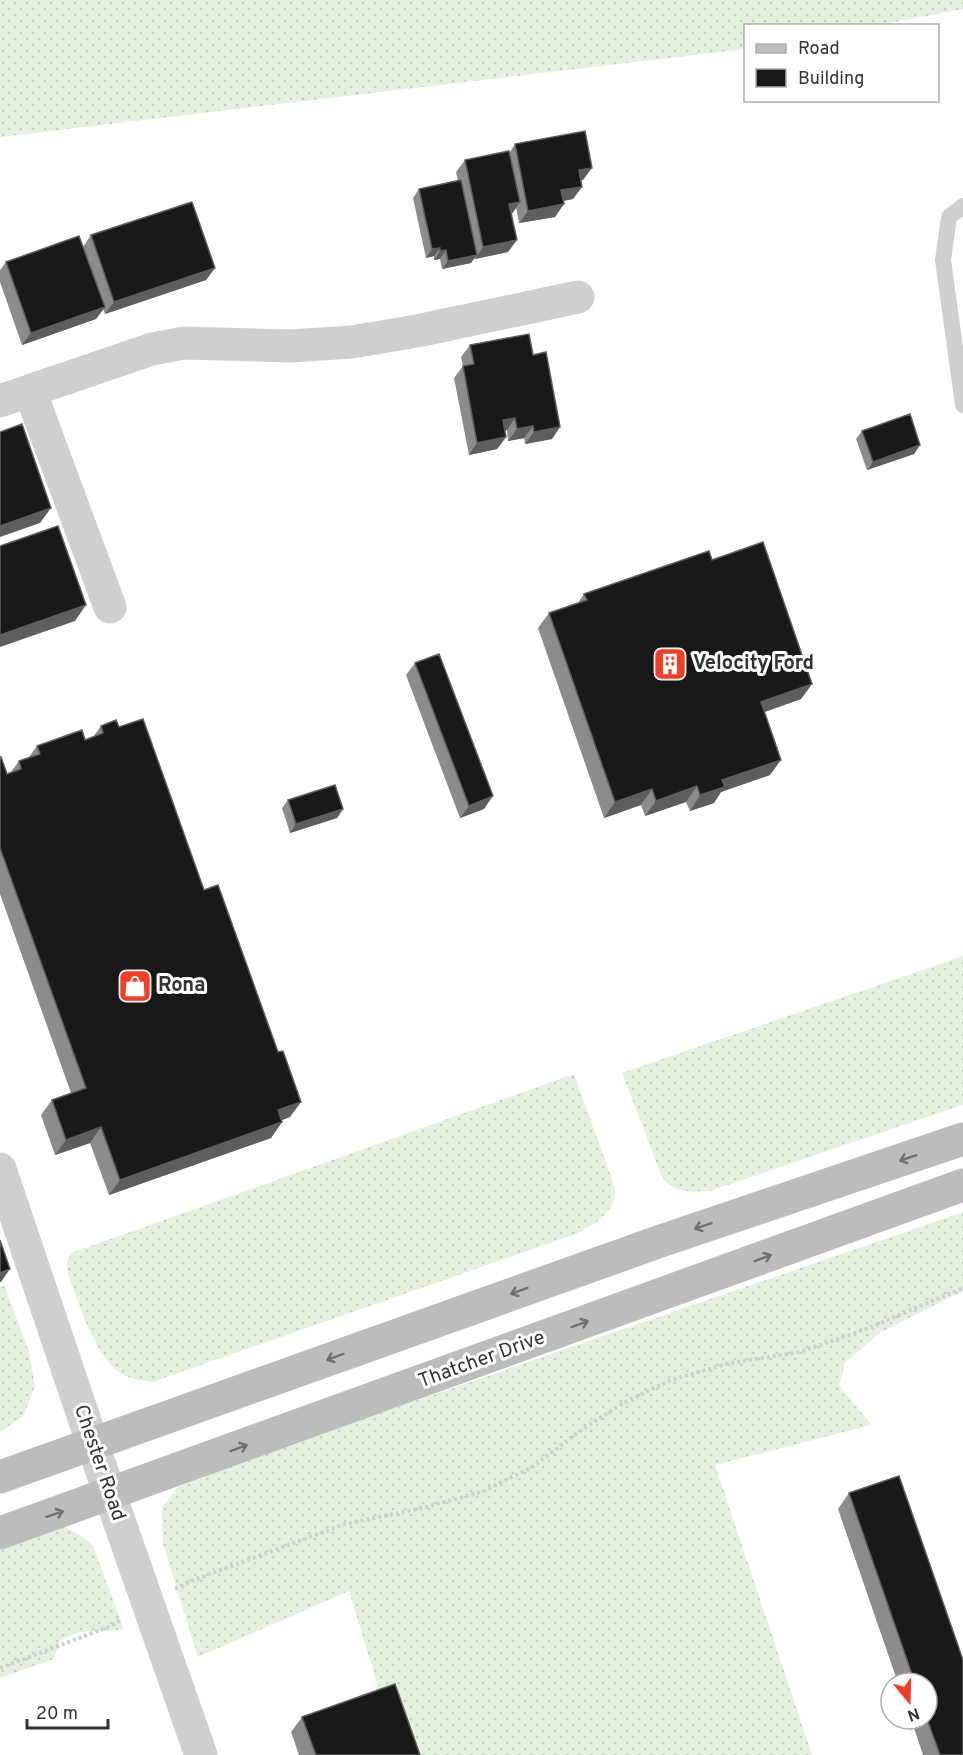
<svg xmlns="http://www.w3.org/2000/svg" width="963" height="1755" font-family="Overpass,sans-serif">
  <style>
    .grass { fill: url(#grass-dots) }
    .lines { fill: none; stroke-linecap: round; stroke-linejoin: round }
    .path { stroke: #cfcfcf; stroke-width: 4; stroke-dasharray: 3 3; stroke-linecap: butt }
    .lane { stroke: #cfcfcf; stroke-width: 16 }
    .street { stroke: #cfcfcf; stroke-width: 33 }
    .secondary { stroke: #bcbcbc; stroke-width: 33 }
    .wall { fill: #8c8c8c }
    .shaded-wall { fill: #5e5e5e }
    .building { fill: #191919; stroke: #5e5e5e; stroke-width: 1.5 }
    .oneway { stroke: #707070 }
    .labels { text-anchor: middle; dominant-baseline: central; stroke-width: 6; stroke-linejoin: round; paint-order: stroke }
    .poi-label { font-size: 20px; font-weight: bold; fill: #323232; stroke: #fff; text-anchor: start }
    .street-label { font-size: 20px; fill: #323232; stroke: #fff }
  </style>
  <defs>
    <pattern id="grass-dots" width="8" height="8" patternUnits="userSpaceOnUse" patternTransform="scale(1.5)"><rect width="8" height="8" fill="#e5f0df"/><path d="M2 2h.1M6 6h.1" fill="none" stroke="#c5cec0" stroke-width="1.8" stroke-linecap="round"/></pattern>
  </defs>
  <rect width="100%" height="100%" fill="#fff"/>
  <path class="grass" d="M0,0H963V9L880,25L746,26L745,49L0,137Z
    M963,956V1105L710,1191C690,1192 676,1194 662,1177L622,1073Z
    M574,1074L612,1179C613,1184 615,1189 615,1194C614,1213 590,1227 576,1234L152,1382C140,1380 130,1379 120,1373C95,1357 79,1302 68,1275L67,1263L71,1253Z
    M963,1212V1291L881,1332L845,1363L839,1385L871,1425L715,1465L812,1755H385L372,1719L377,1683L349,1591L198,1657L163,1544L162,1508L177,1488L200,1475Z
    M4,1285L29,1352L35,1387L23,1416L0,1432V1287Z
    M64,1527L79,1534L93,1546L124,1629C96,1634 87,1625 59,1641L54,1659L0,1678V1540Z"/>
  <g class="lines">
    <path class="path" d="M175,1589L191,1581L345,1524L414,1510L482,1492L534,1466L577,1433L623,1403L671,1380L730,1363L800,1352L866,1329L963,1288
      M0,1668L111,1626L122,1619"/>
    <path class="lane" d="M963,206L949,217L943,260L963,405"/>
    <path class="street" d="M30,391L110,607
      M0,401L152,349L184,343L290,346L352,342L417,331L578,297
      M0,1169L110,1495L201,1755"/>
    <path class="secondary" d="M0,1477L658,1242L963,1139
      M0,1533L963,1185"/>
  </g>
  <path class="wall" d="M515,144L583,180H581L573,199L563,201L555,217L519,223L516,207L511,214L508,252L475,259L474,258L471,263L442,269L440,259L434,260V256L426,258L413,198L419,189L458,181L456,172L465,160L510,152Z
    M91,235L215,268L206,280L105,314L103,309L96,319L22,345L0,282V270L6,262L83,247Z
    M470,345L533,355L552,439L525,444L524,438L508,441L507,430L505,431L506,437L497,449L469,455L454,378L463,366L461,357Z
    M862,431L920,445L914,454L867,470L856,439Z
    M712,560L812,684L801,699L765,712L770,775L721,792L714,803L690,811L686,802L645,816L641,805L604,818L538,628L549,613L578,603L584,594Z
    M415,663L484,809L460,818L406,675Z
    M101,726L119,727L204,890L290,1117L281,1120L282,1122L271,1138L109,1195L90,1143L55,1155L41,1115L52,1100L71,1093L0,894V757L7,774L11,772L19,761L29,757L37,746L85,740L93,737Z
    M288,800L343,809L337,818L290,833L282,808Z
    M849,1493L963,1755H923L911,1719H927V1683H898L838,1509Z
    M302,1717L420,1755H299L291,1732Z"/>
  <path class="shaded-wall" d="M592,168L583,180L570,182L579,170Z
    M582,187L573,199L552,203L561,190Z
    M520,202L512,214L509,204Z
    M564,204L555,217L519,223L528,211Z
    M517,240L508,252L475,259L483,247Z
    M440,248L434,256L426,258L432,249Z
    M446,250L440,259L434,260L440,251Z
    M477,255L471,263L442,269L448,261Z
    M215,268L206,280L105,314L114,302Z
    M105,307L96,319L22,345L31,333Z
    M515,418L507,430L494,433L503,420Z
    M533,426L524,438L508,441L517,429Z
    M560,427L552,439L525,444L534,432Z
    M506,437L497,449L469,455L477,443Z
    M920,445L914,454L867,470L873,462Z
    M51,508L40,523L0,537V526Z
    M86,605L75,621L0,647V635Z
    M812,684L801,699L750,717L761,702Z
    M781,760L770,775L721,792L714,803L690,811L700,795L722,780Z
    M697,786L686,802L645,816L656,801Z
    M652,789L641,805L604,818L615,802Z
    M493,796L484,809L460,818L469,806Z
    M343,809L337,818L290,833L296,824Z
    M301,1102L290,1117L267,1126L278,1110Z
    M282,1122L271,1138L109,1195L120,1180Z
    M101,1127L90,1143L55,1155L66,1140Z
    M10,1269L1,1282H0V1273Z"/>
  <path class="building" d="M585,131L592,168L579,170L582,187L561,190L564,204L528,211L515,144Z
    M509,151L520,202L509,204L517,240L483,247L465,160Z
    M461,180L477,255L448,261L446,250L440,251V248L432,249L419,189Z
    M192,202L215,268L114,302L91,235Z
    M79,236L105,307L31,333L6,262Z
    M529,334L533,355L546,352L560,427L534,432L533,426L517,429L515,418L503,420L506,437L477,443L463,366L474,364L470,345Z
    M910,414L920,445L873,462L862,431Z
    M22,424L51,508L0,526V432Z
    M58,526L86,605L0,635V546Z
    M763,542L812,684L761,702L781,760L722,780L725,787L700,795L697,786L656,801L652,789L615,802L549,613L587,600L584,594L709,551L712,560Z
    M439,654L493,796L469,806L415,663Z
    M143,719L204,890L218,885L278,1052L283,1051L301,1102L278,1110L282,1122L120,1180L101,1127L66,1140L52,1100L86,1088L0,848V757H1L7,774L21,769L19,761L40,754L37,746L82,730L85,740L103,733L101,726L116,720L119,727Z
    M335,785L343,809L296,824L288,800Z
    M0,1240L10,1269L0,1273Z
    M899,1476L963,1660V1755H940L927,1719V1683H915L849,1493Z
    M395,1684L420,1755H316L302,1717Z"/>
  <defs><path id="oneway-shaft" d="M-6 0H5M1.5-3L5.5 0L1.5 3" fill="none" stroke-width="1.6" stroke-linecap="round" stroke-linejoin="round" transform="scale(1.5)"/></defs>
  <g class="oneway">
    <use href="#oneway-shaft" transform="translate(908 1158) rotate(161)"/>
    <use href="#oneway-shaft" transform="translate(703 1226) rotate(161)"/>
    <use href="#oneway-shaft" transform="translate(763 1258) rotate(-20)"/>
    <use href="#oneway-shaft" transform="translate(519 1291) rotate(160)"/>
    <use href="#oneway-shaft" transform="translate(580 1324) rotate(-20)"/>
    <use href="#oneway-shaft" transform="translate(335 1357) rotate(160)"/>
    <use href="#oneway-shaft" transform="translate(239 1448) rotate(-20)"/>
    <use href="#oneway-shaft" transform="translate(55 1514) rotate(-19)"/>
  </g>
  <defs>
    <symbol id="building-square" viewBox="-11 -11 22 22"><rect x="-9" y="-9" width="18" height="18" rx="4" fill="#f63e26" stroke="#fff"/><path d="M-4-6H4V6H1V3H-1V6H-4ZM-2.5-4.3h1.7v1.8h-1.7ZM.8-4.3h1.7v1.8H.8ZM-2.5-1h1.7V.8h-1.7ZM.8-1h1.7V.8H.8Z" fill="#fff"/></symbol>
    <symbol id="shop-square" viewBox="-11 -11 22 22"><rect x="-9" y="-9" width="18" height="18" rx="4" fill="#f63e26" stroke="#fff"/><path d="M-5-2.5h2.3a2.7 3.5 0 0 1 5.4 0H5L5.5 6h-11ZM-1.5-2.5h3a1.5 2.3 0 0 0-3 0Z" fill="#fff"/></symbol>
  </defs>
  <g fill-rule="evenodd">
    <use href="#building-square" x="651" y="645" width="38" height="38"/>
    <use href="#shop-square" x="116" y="967" width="38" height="38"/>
  </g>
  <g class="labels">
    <g class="poi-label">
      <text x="693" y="664">Velocity Ford</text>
      <text x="158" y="986">Rona</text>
    </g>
    <g class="street-label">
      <text transform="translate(482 1360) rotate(-20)">Thatcher Drive</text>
      <text transform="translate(99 1463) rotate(71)">Chester Road</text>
    </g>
  </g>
  <rect x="744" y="24" width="195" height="78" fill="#ffffff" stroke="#adadad" stroke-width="1.5"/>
  <rect x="756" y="44" width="30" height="9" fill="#bcbcbc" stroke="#adadad" stroke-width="1.5"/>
  <text x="798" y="54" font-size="18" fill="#323232">Road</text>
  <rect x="756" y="69" width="30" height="18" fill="#191919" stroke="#adadad" stroke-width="1.5"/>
  <text x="798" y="84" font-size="18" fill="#323232">Building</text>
  <g transform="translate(909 1701) rotate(161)"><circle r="28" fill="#ffffff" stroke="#adadad" stroke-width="1.5"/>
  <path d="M0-4.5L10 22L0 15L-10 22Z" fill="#f63e26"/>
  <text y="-9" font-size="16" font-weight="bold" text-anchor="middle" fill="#323232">N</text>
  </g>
  <path d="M27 1719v9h81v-9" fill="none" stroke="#323232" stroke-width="3"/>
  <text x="36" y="1719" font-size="18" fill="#323232" stroke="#ffffff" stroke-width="4.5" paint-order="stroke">20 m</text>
</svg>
